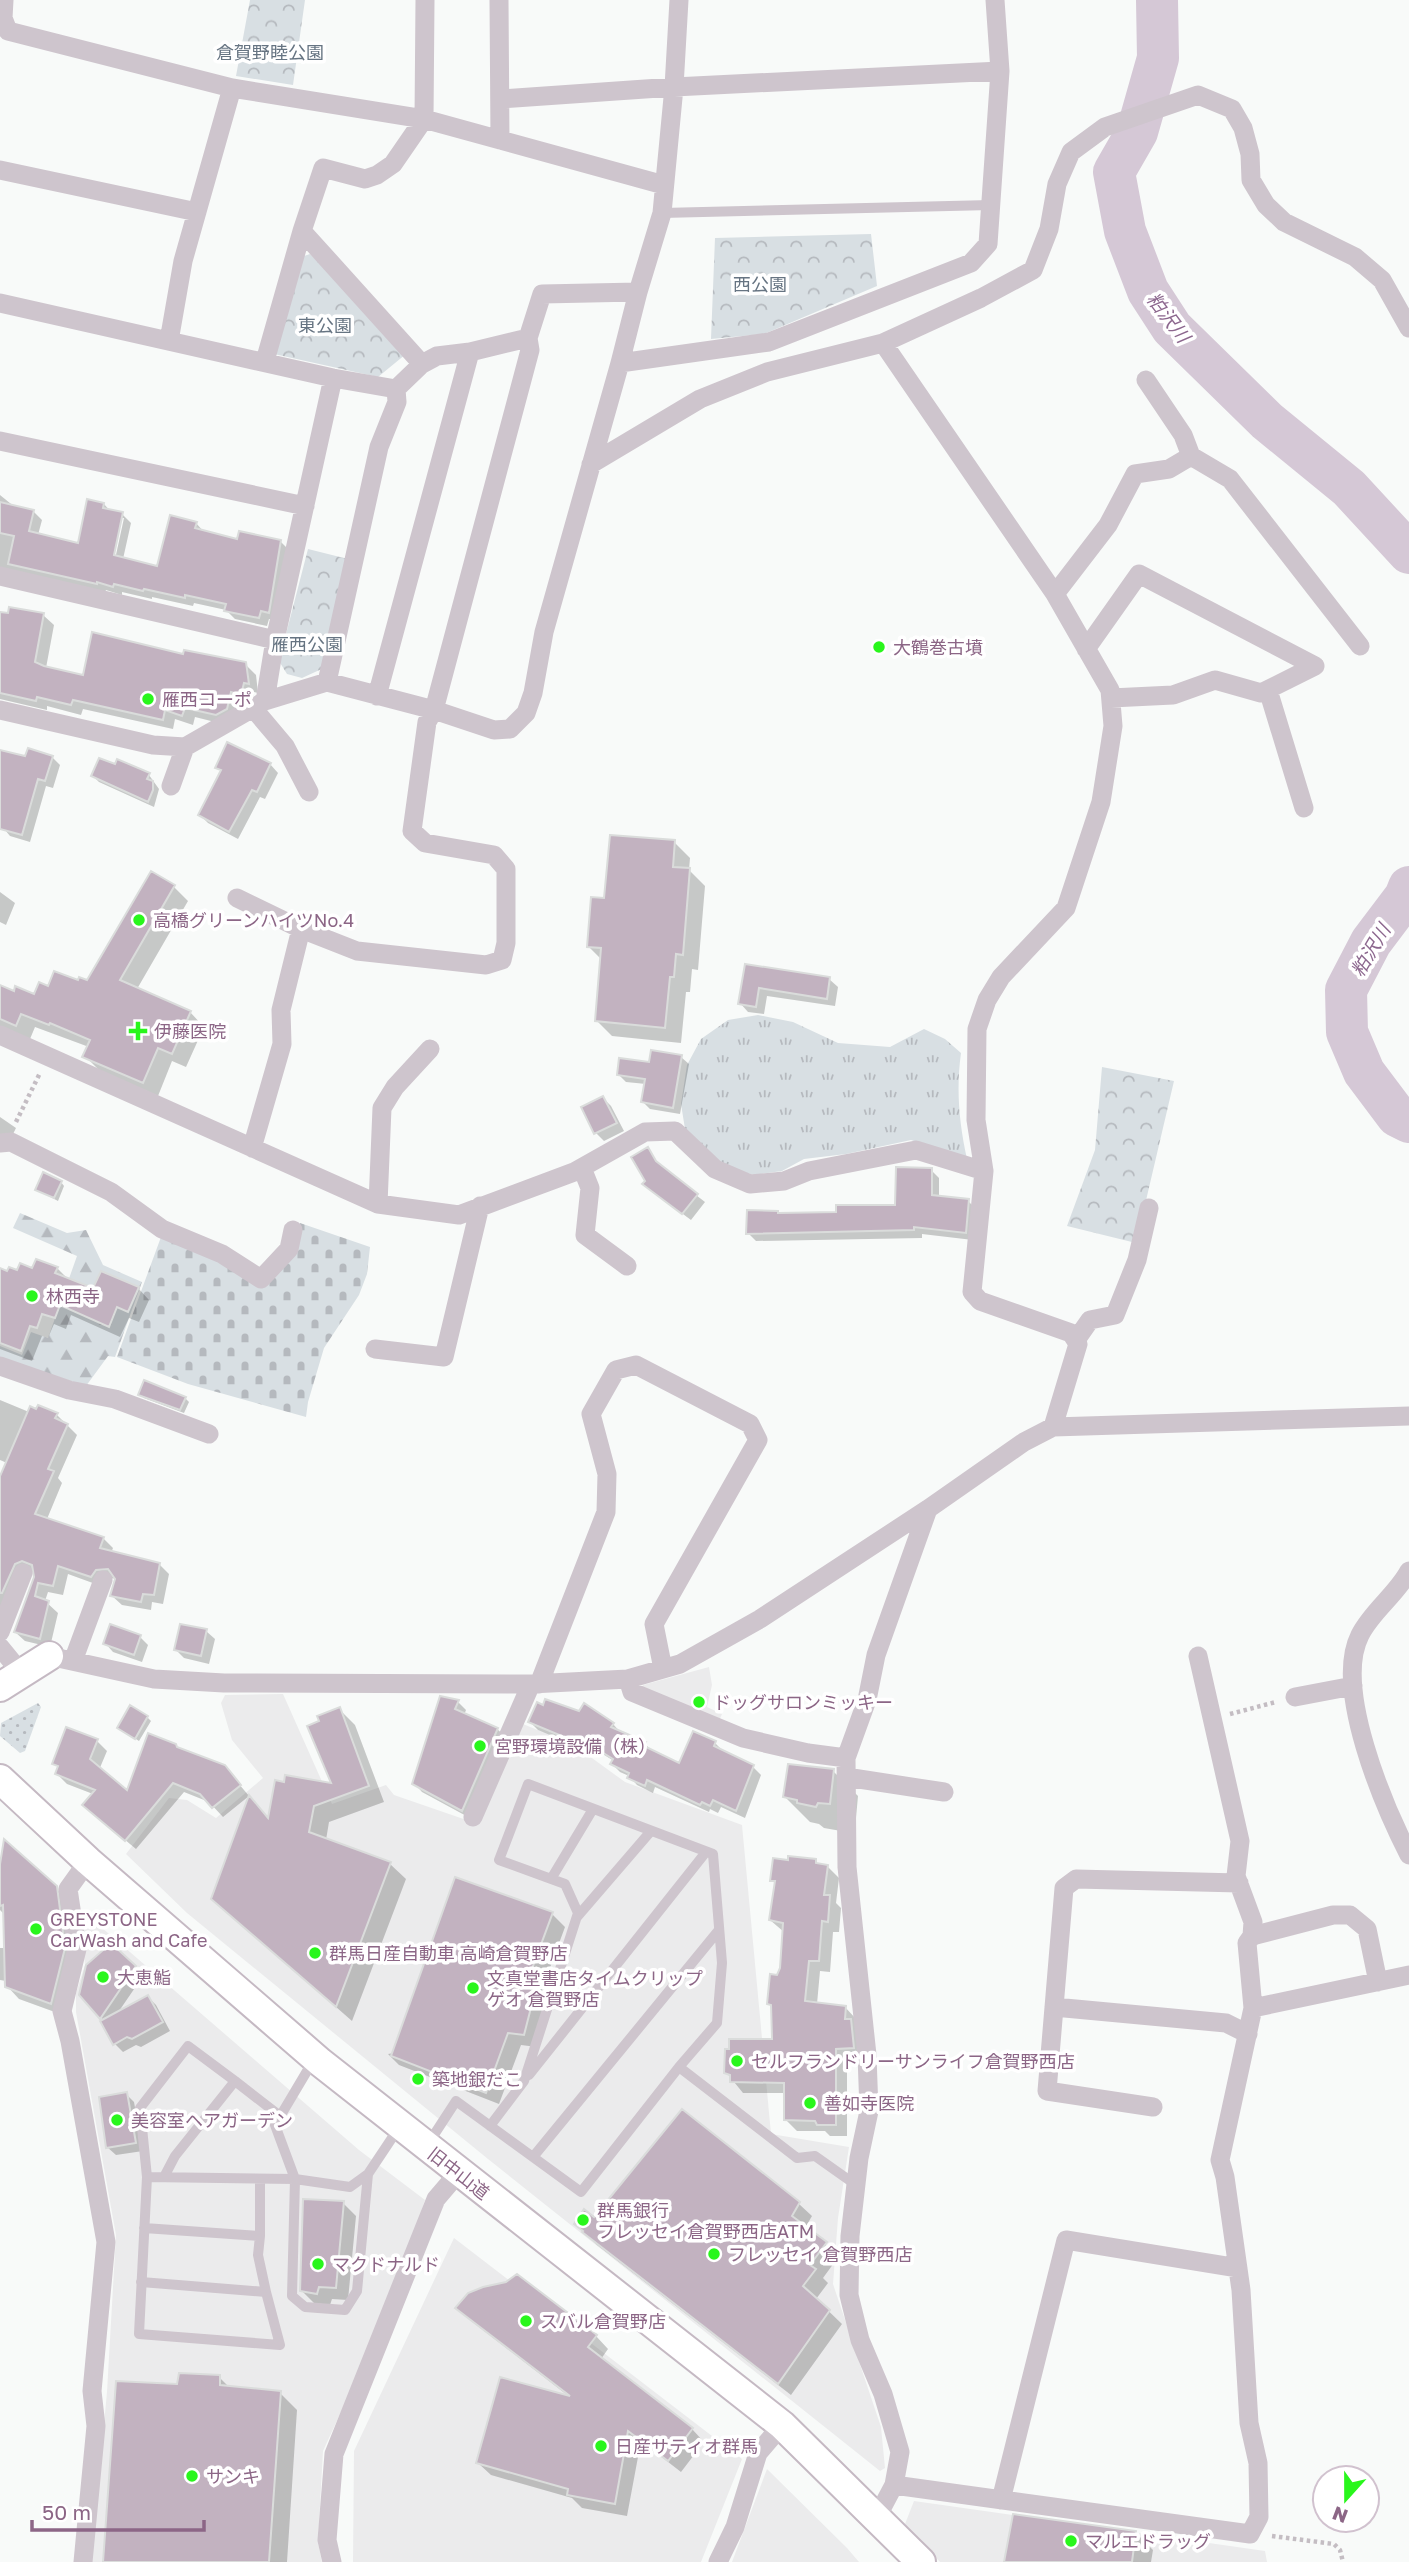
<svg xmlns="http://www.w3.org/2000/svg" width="1409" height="2562" font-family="'Golos Text','Noto Sans JP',sans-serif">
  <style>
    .built { fill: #ebebec }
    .grass { fill: url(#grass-tufts) }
    .forest { fill: url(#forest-firs) }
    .cemetery { fill: url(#cemetery-stones) }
    .park { fill: url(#park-crowns) }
    .garden { fill: url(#garden-dots) }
    .shadow { fill: #0003; fill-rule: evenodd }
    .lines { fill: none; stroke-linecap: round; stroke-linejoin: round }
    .river { stroke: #d5c8d6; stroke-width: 42 }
    .building { fill: #c2b2c0; stroke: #dadcdb; stroke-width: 2 }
    .secondary-casing { stroke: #c5b9c3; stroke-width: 32 }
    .path { stroke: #c4bdc3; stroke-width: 4.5; stroke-dasharray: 3.5 3.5; stroke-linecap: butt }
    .lane { stroke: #cec5cd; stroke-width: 10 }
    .street { stroke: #cec5cd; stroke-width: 19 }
    .secondary { stroke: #fff; stroke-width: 28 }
    .poi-dot { fill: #29f61c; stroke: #fff; stroke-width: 2.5 }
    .labels { text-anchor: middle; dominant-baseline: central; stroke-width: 7; stroke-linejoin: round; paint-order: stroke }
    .park-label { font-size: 18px; fill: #667482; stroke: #fff }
    .poi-label { font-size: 18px; fill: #8c6686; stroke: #fff; text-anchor: start }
    .street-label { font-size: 18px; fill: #8c6686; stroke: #fff }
    .water-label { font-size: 19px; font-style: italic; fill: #8c678e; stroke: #fff }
  </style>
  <defs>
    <pattern id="grass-tufts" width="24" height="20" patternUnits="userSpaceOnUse" patternTransform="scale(1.75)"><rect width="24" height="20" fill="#d8dfe3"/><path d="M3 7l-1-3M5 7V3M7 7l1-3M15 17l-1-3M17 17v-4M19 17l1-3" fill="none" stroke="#b5b9be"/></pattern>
    <pattern id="forest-firs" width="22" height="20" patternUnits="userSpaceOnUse" patternTransform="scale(1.75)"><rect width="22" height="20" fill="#d8dfe3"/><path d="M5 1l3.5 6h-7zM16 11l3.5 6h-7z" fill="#b5b9be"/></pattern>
    <pattern id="cemetery-stones" width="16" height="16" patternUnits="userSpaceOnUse" patternTransform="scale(1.75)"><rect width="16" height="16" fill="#d8dfe3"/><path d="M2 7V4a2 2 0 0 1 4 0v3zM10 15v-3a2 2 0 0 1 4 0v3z" fill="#b5b9be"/></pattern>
    <pattern id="park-crowns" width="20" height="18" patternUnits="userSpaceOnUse" patternTransform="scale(1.75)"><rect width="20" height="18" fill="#d8dfe3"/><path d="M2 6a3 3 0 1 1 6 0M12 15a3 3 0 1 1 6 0" fill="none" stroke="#b5b9be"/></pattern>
    <pattern id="garden-dots" width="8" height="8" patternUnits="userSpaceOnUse" patternTransform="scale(1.75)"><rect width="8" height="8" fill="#d8dfe3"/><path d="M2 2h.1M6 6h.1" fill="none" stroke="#b5b9be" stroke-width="1.8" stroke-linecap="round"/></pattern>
  </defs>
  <rect width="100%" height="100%" fill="#f8faf9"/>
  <path class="built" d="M709,1667L712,1685L707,1707L722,1714L718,1723L641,1691L643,1685Z
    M283,1694L332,1804L386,1785L394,1795L478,1824L523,1724L574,1745L625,1782L742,1825L771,2134L849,2147L838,2218L833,2284L881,2427L885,2468L880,2471L488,2159L187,1913L126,1854L169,1798L187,1800L216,1818L263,1778L232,1740L221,1703L225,1695Z
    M79,1908L359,2150L425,2200L391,2303L323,2451L318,2542L322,2562H91L107,2392L116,2235L76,2012V1993L85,1965Z
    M454,2238L742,2459L701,2562H353L354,2451Z
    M767,2469L847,2548L859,2562H732Z
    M914,2501L1265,2551L1267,2562H940L905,2524Z"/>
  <path class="grass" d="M758,1015L793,1022L838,1043L890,1047L924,1029L945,1039L961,1053C956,1089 959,1123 967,1159L911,1140L846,1154L804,1159L782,1171L754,1175L726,1167L685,1129L681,1104L687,1065L701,1039L728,1020Z"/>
  <path class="forest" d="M20,1213L67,1233L86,1230L103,1265L142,1282L115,1357L108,1356L86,1386L0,1358V1346L22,1355L31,1332L48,1338L77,1256L13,1228Z"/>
  <path class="cemetery" d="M300,1223L370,1247L367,1274L359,1295L324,1348L308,1402L306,1417L188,1384L117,1357L161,1237L218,1261L255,1285L294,1240Z"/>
  <path class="park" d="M250,0H305L293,85L236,76Z
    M871,234L877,286L764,334L711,339L715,238Z
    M310,254L339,281L406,354L378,377L274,354L304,256Z
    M308,549L348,559L326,667L302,678L287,674L279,661Z
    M1102,1067L1174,1081L1136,1243L1067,1226L1095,1150Z"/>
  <path class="garden" d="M38,1703L41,1707L25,1751L20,1753L0,1736L1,1723Z"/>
  <path class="shadow" d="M0,495L16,508L33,511L42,520L38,535L79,545L104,504L111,512L122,514L131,523L123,559L159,568L196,523L204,532L239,541H280L289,550L277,620L269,619L267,626L235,619L226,610L194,603L193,606L152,597V599L122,592V595L106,590L105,592L0,568ZM120,518H124L114,564L110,563Z
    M0,614L43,615L54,625L46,668L84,677L184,656L245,664L256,675L258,693L254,692L251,704L241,702L237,719L227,725L195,717L193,725L175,719L173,729L83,709L81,715L47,706V710L0,699Z
    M0,751L26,758L52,757L60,765L53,788L46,786L30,842L10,836L0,824Z
    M270,764L278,773L265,799L260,797L238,839L208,823L200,815L222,772L217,767Z
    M149,775L159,789L154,807L99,782L93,776Z
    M674,842L690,858L689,870L705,886L698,970L692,969L690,992H686L681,1043L612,1036L596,1020L601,959L589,947L606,900Z
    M151,873L174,887L188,901L137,989L190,1012L204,1027L186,1067L172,1061L158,1096L99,1070L85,1056L89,1047L35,1027L30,1039L0,1026V992L35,996L49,988L88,983Z
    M0,892L15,903L6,925L0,922Z
    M746,966L829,979L838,987L835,1006L767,996L764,1014L748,1012L740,1003Z
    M681,1057L689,1064L680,1114L650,1109L643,1102L646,1084L626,1082L619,1075L651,1064Z
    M603,1098L611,1106L624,1131L604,1141L596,1133Z
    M0,1117L16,1128L11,1138L0,1142Z
    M648,1149L661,1168L705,1202L691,1220L652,1191L647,1181Z
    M931,1170L939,1178V1197L968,1201L976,1209L973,1240L922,1234V1238L756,1241L748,1233L777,1213L837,1214L897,1207Z
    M61,1182L64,1186L58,1201L37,1190Z
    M57,1268L69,1280L94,1290L138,1288L149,1300L139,1322L129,1318L120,1337L71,1315L66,1329L54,1324L48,1338L42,1336L32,1361L0,1349V1270L8,1273Z
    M140,1394L185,1398L189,1402L184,1413L144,1398Z
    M0,1400L29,1412L57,1415L77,1435L58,1478L62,1483L47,1519L103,1538L113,1548L111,1553L159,1564L169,1574L163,1604L152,1602L151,1610L122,1605L112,1596L117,1578L106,1579L101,1586L68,1574L63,1595L48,1592L45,1601L58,1613L50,1647L25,1641L15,1632L36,1577L35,1571L26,1572L0,1633V1480L7,1463L0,1460Z
    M206,1631L215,1639L209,1664L184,1658L176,1650Z
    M140,1637L148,1645L142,1662L113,1652L105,1643Z
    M547,1701L613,1724L621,1733L645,1744L653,1752L680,1766L715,1743L723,1751L753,1767L761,1775L745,1818L721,1807L718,1813L710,1809L709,1812L655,1787L653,1793L637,1785L629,1776L620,1772L612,1764L614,1761L588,1745L585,1750L538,1730L530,1722L544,1707Z
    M458,1702L466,1710L464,1715L497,1729L506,1737L470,1818L422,1792L414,1783Z
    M339,1709L355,1725L384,1802L329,1822L326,1840L390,1864L406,1879L352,2021L213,1899L250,1799L269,1819L334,1785Z
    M147,1717L151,1721L139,1741L119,1728Z
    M97,1741L107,1751L99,1770L127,1793L175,1745L180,1750L234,1778L249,1796L223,1817L209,1802L184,1792L136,1849L94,1814L93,1794L67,1784L57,1774L59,1768L54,1763Z
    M833,1771L858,1796L855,1829L841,1831L824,1828L819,1824L810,1822L785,1797Z
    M815,1861L820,1866L828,1867L839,1878L836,1903L841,1908L839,1932H833L830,1972L820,1971L817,2004L845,2007L856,2019L864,2058L847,2060V2136H830L825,2131H797L786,2120V2093H743L726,2072L731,2051L774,2041L773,2007L769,2004L781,1969L784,1932L770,1920L776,1885L772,1880Z
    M0,1867L56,1888L68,1901L76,1962L63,2015L19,1999L7,1986L6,1981L0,1980V1948H6L5,1915L0,1910Z
    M552,1914L565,1927L539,1998L547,2006L537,2047L521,2045L499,2104L399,2065L388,2054L394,2053Z
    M111,1945L143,1976L117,2014L148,1997L156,2005L170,2031L141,2047L136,2045L123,2052L115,2044L104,2021L80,1994Z
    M126,2094L134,2102L143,2151L116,2155L107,2147Z
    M682,2112L799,2204L812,2216L805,2228L839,2256L823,2278L828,2283L816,2299L842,2324L791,2395L597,2245L577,2224L595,2219Z
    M343,2203L356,2216L348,2300L332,2299L330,2305L314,2303L301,2290Z
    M457,2308L596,2336L608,2349L601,2359L692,2429L704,2442L681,2472L641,2441L627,2516L582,2508L572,2498L491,2475L478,2463L571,2398L470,2320Z
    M219,2377L230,2388L280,2393L297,2410L287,2562H104L179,2386Z
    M1135,2532L1153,2550L1151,2562H1008Z"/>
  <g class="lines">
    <path class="river" d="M1157,0L1158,58L1137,132L1114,172L1125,231L1148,291L1172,328L1267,421L1349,488L1409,553
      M1409,887L1405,897L1371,942L1346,990L1347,1032L1364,1072L1397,1116L1409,1122"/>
  </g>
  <path class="building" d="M87,499L104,503L103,508L123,512L114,555L157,566L170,515L197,522L195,528L237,539L239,531L281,540L269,613L261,611L259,618L224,611L226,604L185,595V598L144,589L143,591L114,584L113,587L97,582V584L8,564L14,536L0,533V502L34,510L29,531L78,543Z
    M9,607L44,613L35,662L44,666L83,675L92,632L183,654L184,650L246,662L249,684L244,683L241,695L231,692L227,709L216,715L185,708L182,716L165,710L163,720L73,700L71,705L37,697L36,701L0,693V612L8,613Z
    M227,742L271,763L257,792L252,790L229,832L198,815L221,770L215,768Z
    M28,748L53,756L45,781L38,779L22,835L0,829V750L25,756Z
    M99,758L115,764L117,759L150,773L147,779L153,781V790L148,802L91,776Z
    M610,835L675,840L673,867L690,868L683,955L676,954L674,977H670L665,1028L595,1021L601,948L587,947L591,897L604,898Z
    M151,871L175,885L120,980L191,1011L172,1054L158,1048L143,1083L82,1057L90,1040L50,1023L49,1025L21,1014L16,1026L0,1019V985L14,991L15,986L34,994L39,982L48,986L54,971L78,980L79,977L87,980Z
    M745,964L830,977L827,999L759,988L756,1007L738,1004Z
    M651,1050L682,1055L673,1108L641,1102L645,1079L617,1075L619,1058L649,1062Z
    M603,1096L617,1123L594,1134L581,1107Z
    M648,1147L656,1161L698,1194L682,1214L642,1184L645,1181L631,1157Z
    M896,1167L932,1168V1195L969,1199L966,1233L914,1227V1230L746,1234L747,1210L778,1211V1213L836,1212V1205H895Z
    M43,1172L62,1181L54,1198L35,1190Z
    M36,1259L58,1267L55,1273L93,1288L101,1271L139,1287L128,1312L117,1307L109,1327L60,1305L55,1318L42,1314L37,1328L30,1326L21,1351L0,1343V1268L7,1271L9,1267L17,1270L20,1263L32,1268Z
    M144,1380L186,1397L180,1410L138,1395Z
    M38,1405L58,1413L55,1418L68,1424L48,1469L54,1471L35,1514L104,1537L100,1548L160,1563L154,1595L143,1594L141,1602L110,1596L115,1579L108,1569L96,1570L91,1577L58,1566L53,1586L38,1583L35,1596L49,1601L40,1639L14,1632L34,1577L32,1565L22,1561L15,1564L2,1593H0V1476L30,1406L36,1409Z
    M110,1624L141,1635L134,1655L103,1644Z
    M180,1624L207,1629L201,1656L174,1650Z
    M440,1696L459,1700L455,1709L498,1728L462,1811L412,1784Z
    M545,1699L579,1711L584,1703L614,1723L611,1727L646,1742L644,1746L679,1763L693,1731L716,1741L714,1746L754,1765L736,1811L713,1800L710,1806L702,1802L700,1805L647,1780L645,1786L627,1778L629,1773L610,1764L613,1759L579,1738L576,1742L528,1722L537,1702L543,1705Z
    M130,1705L148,1716L135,1739L117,1728Z
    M340,1707L369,1786L314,1806L309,1832L391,1862L336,2007L211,1899L249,1795L268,1818L275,1780L284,1782L285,1775L331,1783L307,1726L319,1721L317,1716Z
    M66,1727L98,1739L90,1759L127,1790L148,1733L176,1744L177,1747L225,1765L241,1785L212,1808L200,1794L173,1783L125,1841L82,1805L95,1790L55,1774L58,1766L52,1764Z
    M788,1764L834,1769L830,1804L818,1803L816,1807L797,1803V1800L783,1797Z
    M4,1839L57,1886L65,1948L51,2004L5,1987L3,1905L0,1906V1864Z
    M788,1856L816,1859V1863L828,1865L824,1895H830L828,1922L822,1921L819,1961H809L805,2001L846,2006L845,2019H851L854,2048L836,2049V2125H817L815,2121L784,2120V2083L730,2082V2075L724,2073L725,2049H729V2039H772L771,2005L767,2004L770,1974L777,1975L780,1968L783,1923L769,1920L775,1881H770L773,1858L788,1860Z
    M455,1877L553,1912L526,1985L535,1992L524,2035L508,2033L486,2093L391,2056Z
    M111,1943L136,1966L100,2019L79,1995L86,1965Z
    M148,1995L163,2022L132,2039L127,2037L113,2045L100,2021Z
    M127,2092L136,2143L106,2148L99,2097Z
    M682,2109L800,2202L792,2216L827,2242L810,2265L816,2269L803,2286L830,2310L778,2384L582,2232L583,2231L574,2224L584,2209L594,2217Z
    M303,2199L344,2201L336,2288L319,2287L317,2294L300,2291Z
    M517,2274L597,2335L588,2347L693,2428L668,2461L628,2431L615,2504L567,2495L568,2489L476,2463L500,2377L570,2396L455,2308L468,2293L483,2287L506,2282Z
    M179,2373L220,2375V2385L281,2391L269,2562H103L116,2381L177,2384Z
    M1013,2514L1136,2531L1132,2562H1004Z"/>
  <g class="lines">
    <defs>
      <path id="secondary" d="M0,1687L49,1656
        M0,1779L88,1861L320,2062L782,2425L921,2562"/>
    </defs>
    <use href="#secondary" class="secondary-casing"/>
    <path class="path" d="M16,1122L40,1073
      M1230,1714L1276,1702
      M1272,2536L1334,2544L1340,2550L1343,2562"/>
    <path class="lane" d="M662,213L991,205
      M551,1879L593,1809
      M577,1917L651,1831
      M313,2061L275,2125L295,2179L292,2296L305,2307L345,2310L357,2291L368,2174L400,2126
      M529,2075L706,1852
      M235,2081L280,2116
      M490,2126L524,2081L578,1913L565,1884L499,1860L528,1784L713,1854L722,1963L717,2023L679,2067
      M428,2144L456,2101L581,2192L679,2067L797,2158L815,2156L856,2185
      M533,2157L719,1930
      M147,2177L140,2108L188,2046L235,2081L175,2156L164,2177
      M144,2228L260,2236L258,2255L266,2292
      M260,2236V2179
      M141,2282L266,2292L280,2345L139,2334L147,2177L295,2179L350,2187L368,2174"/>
    <path class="street" d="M4,0L3,18L8,31L232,88
      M499,0L500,140
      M501,99L674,87L1000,71
      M0,170L197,212
      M302,231L422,364
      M0,303L333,378L396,389L422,364L437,356L470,352L528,338L542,294L638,292
      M169,341L183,261L232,88L424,119L664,185
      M883,343L981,298L1033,270L1049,229L1057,184L1071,152L1105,127L1198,95L1232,109L1243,128L1250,154L1251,180L1266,205L1284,222L1355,257L1382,280L1409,328
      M265,361L302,231L323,168L365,179L377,175L393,164L424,119L425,0
      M620,363L769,342L971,263L988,244L1000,71L995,0
      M1146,380L1183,435L1191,456L1230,479L1360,646
      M0,441L305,506
      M591,464L700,399L767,372L883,343L1055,594L1110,690L1113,726L1101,802L1066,908L1001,977L987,1000L977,1029L976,1120L984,1171L972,1292L980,1301L1071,1333L1078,1344L1053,1427
      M0,576L275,640
      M1055,594L1108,525L1135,474L1169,469L1191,456
      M1086,649L1139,574L1315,666
      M327,682L379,447L397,402L396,389
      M1268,690L1304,808
      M377,696L470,352
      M1111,698L1173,695L1215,680L1261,693L1315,666
      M265,701L275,640L333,378
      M253,708L285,746L309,792
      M0,710L153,745L185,747L265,701L327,682L434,710L494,730L510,729L526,713L533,693L544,632L620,363L638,292L662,213L674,87L679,0
      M171,786L185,747
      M237,898L301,929L281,1010L282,1044L252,1148
      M301,929L357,951L486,965L502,960L506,943V869L494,855L425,843L412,831L427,722L434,710L530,350L528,338
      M0,1035L378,1204L459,1215L574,1172L645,1132L675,1131L715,1169L750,1184L784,1181L809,1171L916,1150L984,1171
      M0,1143L11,1142L111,1192L162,1229L222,1254L261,1279L289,1249L293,1230
      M582,1168L590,1188L585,1235L627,1266
      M378,1204L382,1108L395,1087L430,1049
      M1076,1340L1090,1320L1115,1315L1137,1260L1149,1208
      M375,1349L444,1357L480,1206
      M0,1366L69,1390L115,1399L209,1434
      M1409,1571C1397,1594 1372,1611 1360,1635C1333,1688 1384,1806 1409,1855
      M0,1632L23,1573
      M0,1647L22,1674
      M49,1656L154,1679L224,1683L531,1684L628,1679L680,1664L760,1619L928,1509L1024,1442L1053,1427L1409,1416
      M73,1661L103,1580
      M628,1679L632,1692L743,1738L808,1753L846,1758
      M539,1684L606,1512L607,1474L591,1414L616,1370L636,1365L750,1424L758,1440L654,1624L663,1669
      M1295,1697L1353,1686
      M846,1777L944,1792
      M473,1817L531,1684
      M1252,1936L1333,1915H1350L1367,1929L1378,1982
      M1054,2007L1226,2023L1248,2034
      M1253,2008L1409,1975
      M1153,2107L1047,2091L1064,1888L1076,1879L1239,1883
      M894,2485L1250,2534L1259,2517L1258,2463L1249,2423L1241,2290L1225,2177L1220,2160L1253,2008L1247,1943L1252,1936L1253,1922L1236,1876L1240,1841L1198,1656
      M1001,2500L1066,2240L1238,2268
      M877,2517L894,2485L900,2452L883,2394L860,2340L849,2295L850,2236L859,2158L869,2111L867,2055L847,1867L846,1758L867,1700L876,1655L928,1509
      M83,2562L96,2426L92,2391L106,2242L70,2041L62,2011L77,1949L68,1889L88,1861
      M332,2562L327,2540L334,2454L436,2199L459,2172
      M718,2562L735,2527L758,2453L782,2425"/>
    <use href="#secondary" class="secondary"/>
  </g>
  <g class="poi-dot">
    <circle cx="879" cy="647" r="7"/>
    <circle cx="148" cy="699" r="7"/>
    <circle cx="139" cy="920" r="7"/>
    <path d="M134.5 1020.5h7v7h7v7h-7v7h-7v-7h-7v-7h7z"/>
    <circle cx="32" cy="1296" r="7"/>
    <circle cx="699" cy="1702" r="7"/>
    <circle cx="480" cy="1746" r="7"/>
    <circle cx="36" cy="1929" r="7"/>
    <circle cx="315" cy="1953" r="7"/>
    <circle cx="103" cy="1977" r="7"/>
    <circle cx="473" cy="1988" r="7"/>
    <circle cx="737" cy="2061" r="7"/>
    <circle cx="418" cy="2079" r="7"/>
    <circle cx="810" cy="2103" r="7"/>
    <circle cx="117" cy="2120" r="7"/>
    <circle cx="583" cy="2220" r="7"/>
    <circle cx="714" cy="2254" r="7"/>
    <circle cx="318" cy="2264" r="7"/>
    <circle cx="526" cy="2321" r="7"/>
    <circle cx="601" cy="2446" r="7"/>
    <circle cx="192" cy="2476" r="7"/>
    <circle cx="1071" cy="2541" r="7"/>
  </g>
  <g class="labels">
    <g class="park-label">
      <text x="270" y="52">倉賀野睦公園</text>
      <text x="760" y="284">西公園</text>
      <text x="325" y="325">東公園</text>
      <text x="307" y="644">雁西公園</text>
    </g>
    <g class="poi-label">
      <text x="893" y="647">大鶴巻古墳</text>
      <text x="162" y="699">雁西コーポ</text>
      <text x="153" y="920">高橋グリーンハイツNo.4</text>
      <text x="154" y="1031">伊藤医院</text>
      <text x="46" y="1296">林西寺</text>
      <text x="713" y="1702">ドッグサロンミッキー</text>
      <text x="494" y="1746">宮野環境設備（株）</text>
      <text x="50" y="1919">GREYSTONE<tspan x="50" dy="21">CarWash and Cafe</tspan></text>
      <text x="329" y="1953">群馬日産自動車 高崎倉賀野店</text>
      <text x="117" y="1977">大恵鮨</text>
      <text x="487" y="1978">文真堂書店タイムクリップ<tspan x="487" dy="21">ゲオ 倉賀野店</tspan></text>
      <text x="751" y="2061">セルフランドリーサンライフ倉賀野西店</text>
      <text x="432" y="2079">築地銀だこ</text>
      <text x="824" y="2103">善如寺医院</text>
      <text x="131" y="2120">美容室ヘアガーデン</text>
      <text x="597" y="2210">群馬銀行<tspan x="597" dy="21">フレッセイ倉賀野西店ATM</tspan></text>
      <text x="728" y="2254">フレッセイ 倉賀野西店</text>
      <text x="332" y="2264">マクドナルド</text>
      <text x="540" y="2321">スバル倉賀野店</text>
      <text x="615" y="2446">日産サティオ群馬</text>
      <text x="206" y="2476">サンキ</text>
      <text x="1085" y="2541">マルエドラッグ</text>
    </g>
    <g class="street-label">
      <text transform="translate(459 2173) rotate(38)">旧中山道</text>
    </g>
    <g class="water-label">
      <text transform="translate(1169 317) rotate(53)">粕沢川</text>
      <text transform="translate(1370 950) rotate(-59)">粕沢川</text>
    </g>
  </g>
  <g transform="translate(1346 2499) rotate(201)"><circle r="33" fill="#ffffff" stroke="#d1c2cf" stroke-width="2"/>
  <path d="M0-5L12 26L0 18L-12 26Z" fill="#29f61c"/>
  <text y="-10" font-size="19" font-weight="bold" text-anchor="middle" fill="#8c6686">N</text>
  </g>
  <path d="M32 2520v10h172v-10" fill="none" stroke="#8c6686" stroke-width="3.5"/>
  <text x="42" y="2520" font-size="21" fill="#8c6686" stroke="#ffffff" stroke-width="5" paint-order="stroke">50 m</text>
</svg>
